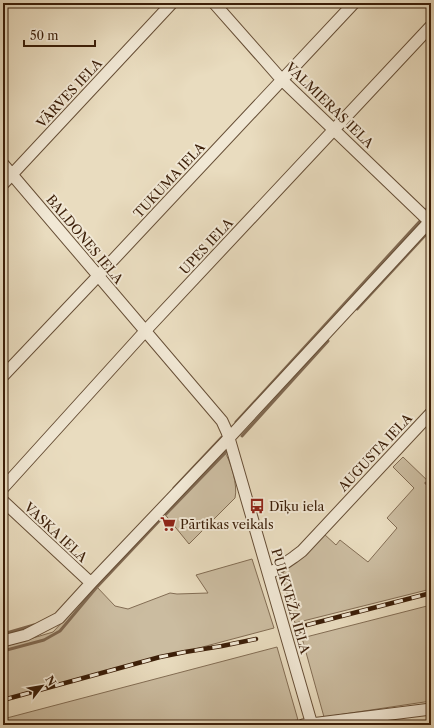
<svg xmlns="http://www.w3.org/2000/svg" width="434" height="728" font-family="'Libre Caslon Text',serif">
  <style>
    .green { fill: #cbbca0; stroke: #836d54 }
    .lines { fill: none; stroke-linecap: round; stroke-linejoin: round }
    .stream { stroke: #806951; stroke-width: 3 }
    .street-casing { stroke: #664e36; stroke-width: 13 }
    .street { stroke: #f1e8d5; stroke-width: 11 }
    .rail-casing { stroke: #3b1e08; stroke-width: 4.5 }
    .rail { stroke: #f1e8d5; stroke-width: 3; stroke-dasharray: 9; stroke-linecap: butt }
    .labels { text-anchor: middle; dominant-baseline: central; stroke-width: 4; stroke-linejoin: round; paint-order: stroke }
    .street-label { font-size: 13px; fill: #3b1e08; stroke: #f1e8d5 }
    .poi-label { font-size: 13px; fill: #3b1e08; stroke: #f1e8d5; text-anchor: start }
  </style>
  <rect width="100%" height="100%" fill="#e9dcbf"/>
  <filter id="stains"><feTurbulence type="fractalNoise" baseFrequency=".005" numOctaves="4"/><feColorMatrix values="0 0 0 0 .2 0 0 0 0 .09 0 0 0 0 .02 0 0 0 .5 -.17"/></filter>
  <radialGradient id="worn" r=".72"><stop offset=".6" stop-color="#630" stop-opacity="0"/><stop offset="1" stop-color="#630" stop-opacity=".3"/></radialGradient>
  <path class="green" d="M224,451C231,461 238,486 235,498L189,544L163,512Z
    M403,457L431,484V589L295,623L282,575L284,571L324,534L336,545L340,540L368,562L397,528L387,518L414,488L393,467Z
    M252,559L274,628L3,700V647L53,632L96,586L115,606L128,609L170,593L177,594L208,593L196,575Z
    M431,605V701L324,717L302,638Z
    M277,647L298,720L262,725H3V719Z"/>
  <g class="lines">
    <path class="stream" d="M426,210L431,204
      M357,309L430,230
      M236,422L421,220
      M242,436L328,341
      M426,483L431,488
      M174,488L222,437
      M166,514L226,452
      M3,634L34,625
      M3,651L44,640L60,631L96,588L159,521"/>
    <defs>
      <path id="street" d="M214,3L282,80L431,223
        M3,164L222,421L227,432L229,438L312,725
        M3,184L172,3
        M3,376L98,276L354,3
        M3,488L148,328L431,26
        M3,501L91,583
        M269,574L294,557L302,551L431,413
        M3,641L26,635L59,618L91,583L229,438L431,220
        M303,725L431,709"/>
    </defs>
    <use href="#street" class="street-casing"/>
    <use href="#street" class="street"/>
    <defs>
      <path id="rail" d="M307,625L431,593
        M3,700L160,657L185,652L222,646L256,639"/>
    </defs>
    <use href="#rail" class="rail-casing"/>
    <use href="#rail" class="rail"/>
  </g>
  <defs>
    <symbol id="bus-bare" viewBox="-9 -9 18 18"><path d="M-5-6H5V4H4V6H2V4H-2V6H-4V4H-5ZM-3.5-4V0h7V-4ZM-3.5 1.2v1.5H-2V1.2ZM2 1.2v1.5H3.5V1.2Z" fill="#8f2418" stroke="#f1e8d5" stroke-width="2.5" paint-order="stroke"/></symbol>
    <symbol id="supermarket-bare" viewBox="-9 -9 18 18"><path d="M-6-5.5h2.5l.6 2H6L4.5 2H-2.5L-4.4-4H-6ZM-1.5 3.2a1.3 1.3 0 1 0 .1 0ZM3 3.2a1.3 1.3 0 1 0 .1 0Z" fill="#8f2418" stroke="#f1e8d5" stroke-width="2.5" paint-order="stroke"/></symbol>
  </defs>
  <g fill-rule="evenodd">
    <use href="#bus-bare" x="246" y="495" width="22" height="22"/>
    <use href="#supermarket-bare" x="157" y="513" width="22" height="22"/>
  </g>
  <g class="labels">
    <g class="street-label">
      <text transform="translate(69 93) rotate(-47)">VĀRVES IELA</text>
      <text transform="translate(330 105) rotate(44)">VALMIERAS IELA</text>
      <text transform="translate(169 180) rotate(-47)">TUKUMA IELA</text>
      <text transform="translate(85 239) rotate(50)">BALDONES IELA</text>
      <text transform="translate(206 246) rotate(-47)">UPES IELA</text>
      <text transform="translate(375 452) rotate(-47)">AUGUSTA IELA</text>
      <text transform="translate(56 532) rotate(43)">VASKA IELA</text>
      <text transform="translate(291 601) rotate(74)">PULKVEŽA IELA</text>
    </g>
    <g class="poi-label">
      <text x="269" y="506">Dīķu iela</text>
      <text x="180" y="524">Pārtikas veikals</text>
    </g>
  </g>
  <rect width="434" height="728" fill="none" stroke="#e9dcbf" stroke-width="16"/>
  <rect x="4" y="4" width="426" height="720" fill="none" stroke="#3b1e08" stroke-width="2"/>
  <rect x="8" y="8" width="418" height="712" fill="none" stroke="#3b1e08"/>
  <g transform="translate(42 686) rotate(59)" stroke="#f1e8d5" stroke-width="3" paint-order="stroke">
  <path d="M0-3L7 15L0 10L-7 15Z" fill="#3b1e08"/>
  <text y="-6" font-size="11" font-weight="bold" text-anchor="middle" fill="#3b1e08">N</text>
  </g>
  <path d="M24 40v6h71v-6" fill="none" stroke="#3b1e08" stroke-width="2"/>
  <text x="30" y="40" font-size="12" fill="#3b1e08" stroke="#f1e8d5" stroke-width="3" paint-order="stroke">50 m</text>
  <rect width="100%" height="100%" filter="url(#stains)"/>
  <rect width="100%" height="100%" fill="url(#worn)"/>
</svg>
